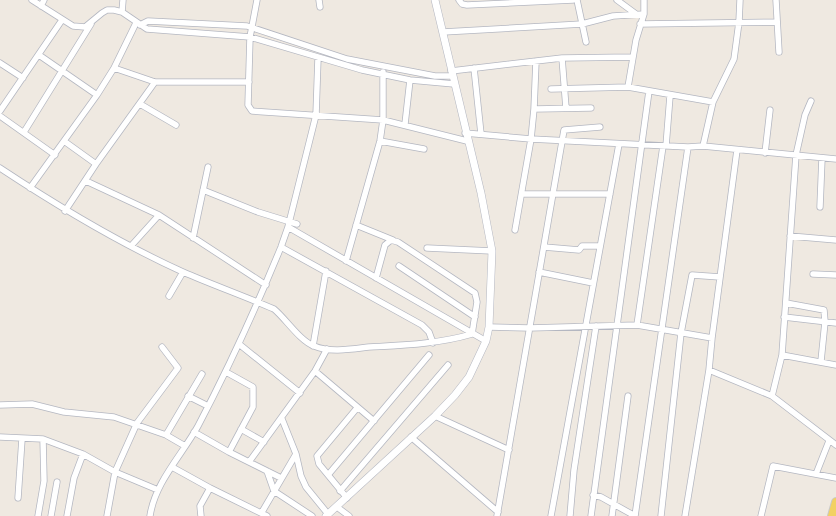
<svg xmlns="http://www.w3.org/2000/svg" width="836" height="516" font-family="'DM Sans',sans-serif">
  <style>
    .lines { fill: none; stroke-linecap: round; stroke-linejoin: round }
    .minor-casing { stroke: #b4b7c1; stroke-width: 7 }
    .tertiary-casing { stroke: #b4b7c1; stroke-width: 8 }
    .primary-casing { stroke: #c9c9c9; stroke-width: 10 }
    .minor { stroke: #fff; stroke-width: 5.5 }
    .tertiary { stroke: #fff; stroke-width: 7 }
    .primary { stroke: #f2d163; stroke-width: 8 }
  </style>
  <rect width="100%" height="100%" fill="#efe9e1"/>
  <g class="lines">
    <defs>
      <path id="minor" d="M32,0L73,26L85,27L102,13L107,10H114L122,12L147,29L250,37L362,70L410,80L454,84
        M257,0L250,37L248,105L252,111L383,120L467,141
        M319,0L320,7
        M459,0L462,4L467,5L573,0
        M577,0L586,42
        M617,0L636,14
        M776,0L779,52
        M41,6L44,0
        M122,12L123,0
        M640,24L776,22
        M140,25L148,21L247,26L347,59L435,76H452
        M443,32L582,24L613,16L644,14
        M39,55L97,95
        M562,58L566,108
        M536,61L534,109L591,108
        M0,63L23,78
        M114,68L155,82H249
        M474,68L481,134
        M451,71L562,58L632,57
        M628,87L636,40L644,14V0
        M551,89L628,87L713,102
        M140,104L176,125
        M0,111L62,20
        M0,116L55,155
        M405,124L410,80
        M24,132L91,24
        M465,133L531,139L688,147L703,146L836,159
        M64,141L96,164
        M380,141L424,149
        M666,146L670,96
        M703,146L713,102L734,59L739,22L740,0
        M765,153L770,110
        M0,168C59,207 119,243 183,272C213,285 244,296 274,309C286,319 300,341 314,346C330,353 352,349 369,347C403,345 438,344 472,334L477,302L475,293L398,242L391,240L385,245L376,278
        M86,181L159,215L266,285
        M30,188L97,95L114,68L136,23
        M203,190L258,212L297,224
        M522,194H610
        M820,207L822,158
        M65,211L96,164L155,82
        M356,225L393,240
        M288,227L486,341
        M515,230L531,139L534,109
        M790,236L836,240
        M193,238L208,167
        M131,246L159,215
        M281,247L422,325L429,332L433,343
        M544,247L579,250L582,246H599
        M427,248L492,251
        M346,261L380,141L383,120V72
        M399,266L475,317
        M539,272L593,283
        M813,274L836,275
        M169,296L183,272
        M786,303L824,310L825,322L821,361
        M784,317L836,323
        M637,325L663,146
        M489,327L529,328L637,325L712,338L709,370L772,396L836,445
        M712,338L737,150
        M239,344L300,393
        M313,346L326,271
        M782,355L836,365
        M315,371L374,421
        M226,372L253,387V407L229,452
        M188,396L208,406
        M772,396L782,355L796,155L805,115L811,101
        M0,405L32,404L64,412L114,417L166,435L185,446
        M435,416L509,450
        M241,429L264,442
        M194,432L229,452L281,478
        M166,435L202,374
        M0,437L43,439L83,454L115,472L137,423L178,368L162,347
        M411,437L498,512
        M296,454L301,476L306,487L328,514
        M249,462L315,371L327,349
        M172,467L210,488L267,516
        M267,471L274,491L312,516
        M816,474L829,441
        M328,475L429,355
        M340,491L448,365
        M593,495L601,497L635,516
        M18,498L22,439
        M347,498L319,464L317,456L357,408
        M337,507L349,516
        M262,512L296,454L282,419
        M38,516L44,481L43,439
        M51,516L57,482
        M67,516L74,478L83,454
        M107,516L115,472L158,490
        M150,516C155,482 182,455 198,426C229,367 256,308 281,247L288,227L316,115L318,58
        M201,516L200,506L210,488
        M497,516L564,130L600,127
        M551,516L619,144
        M570,516L574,470L596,326
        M591,516L649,91
        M612,516L628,396
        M635,516L688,147
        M661,516L681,333L692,275L720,277
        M685,516L709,370
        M761,516L773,466L836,478"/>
      <path id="tertiary" d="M326,516L435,416L455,395L469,377L486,341L489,327L492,251L481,193L435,0"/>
      <path id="primary" d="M832,516L836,502"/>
    </defs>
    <use href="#minor" class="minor-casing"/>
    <use href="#tertiary" class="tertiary-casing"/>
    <use href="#primary" class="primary-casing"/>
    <use href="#minor" class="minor"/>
    <use href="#tertiary" class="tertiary"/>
    <use href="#primary" class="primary"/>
  </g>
</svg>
